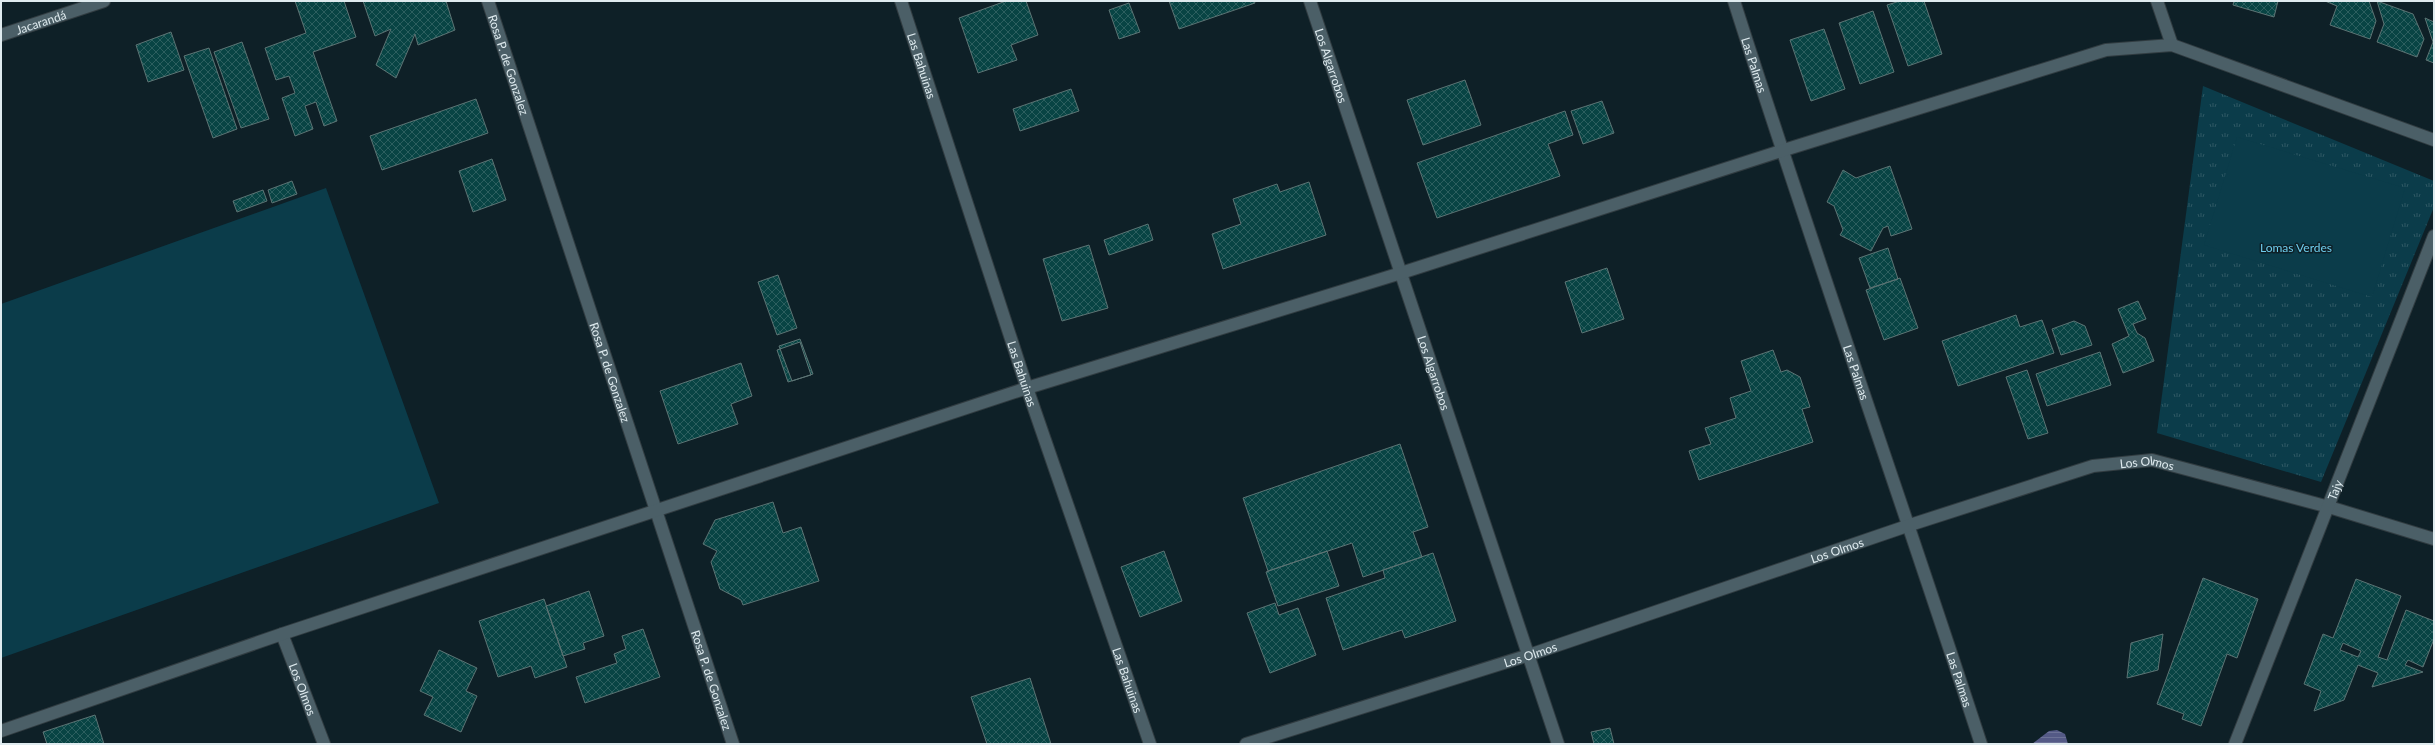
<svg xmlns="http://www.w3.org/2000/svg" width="2435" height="745" font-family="Lato,sans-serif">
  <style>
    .grass { fill: url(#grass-tufts) }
    .pitch { fill: #0b3c4a }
    .water { fill: url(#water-rules) }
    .building { fill: url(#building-cross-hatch); stroke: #5c7474; fill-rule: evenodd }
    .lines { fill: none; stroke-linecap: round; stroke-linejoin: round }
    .street-casing { stroke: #313c41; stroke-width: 14 }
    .secondary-casing { stroke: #313c41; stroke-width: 14 }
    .street { stroke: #4b5f67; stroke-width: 12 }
    .secondary { stroke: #4b5f67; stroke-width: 12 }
    .labels { text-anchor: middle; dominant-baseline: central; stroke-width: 3; stroke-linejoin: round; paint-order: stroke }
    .street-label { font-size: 12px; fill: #dfebef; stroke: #0e2027 }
    .park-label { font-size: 12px; fill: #6ecded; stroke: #0e2027 }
  </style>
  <defs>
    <pattern id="grass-tufts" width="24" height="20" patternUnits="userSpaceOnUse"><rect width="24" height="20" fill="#0b3c4a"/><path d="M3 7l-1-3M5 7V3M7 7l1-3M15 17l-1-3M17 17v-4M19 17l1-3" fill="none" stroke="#2e5864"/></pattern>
    <pattern id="water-rules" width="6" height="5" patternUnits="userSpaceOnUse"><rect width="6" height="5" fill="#545a86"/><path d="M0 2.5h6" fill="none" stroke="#6c7297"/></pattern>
    <pattern id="building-cross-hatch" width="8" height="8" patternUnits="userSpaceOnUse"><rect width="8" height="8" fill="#084444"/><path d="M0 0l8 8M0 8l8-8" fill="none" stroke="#2c5f5f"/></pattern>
  </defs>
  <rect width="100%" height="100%" fill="#0e2027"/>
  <path class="grass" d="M2203,86L2434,181V207L2321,482L2157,433Z"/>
  <path class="pitch" d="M2237,137L2405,188L2372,297L2204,245Z
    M326,188L439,503L1,658V304Z"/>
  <path class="water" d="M2057,730L2065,734L2068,744H2032L2049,731Z"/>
  <path class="building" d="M295,1H344L356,37L313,52L337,121L324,126L316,102L305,106L313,129L295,136L282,98L295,93L289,76L276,80L265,48L306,33Z
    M363,1H446L455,30L418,45L415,34L396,78L376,65L391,29L375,36Z
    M1006,1H1026L1038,35L1011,45L1017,60L978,73L959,18Z
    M1169,1H1254L1255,3L1179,29Z
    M1900,1H1924L1942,54L1908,66L1887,5Z
    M2234,1H2278L2274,17L2233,5Z
    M2325,1H2369L2376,21L2370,39L2330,25L2337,6Z
    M2377,1L2413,14L2424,39L2417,57L2377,42L2384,24Z
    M1129,3L1140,32L1119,39L1109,10Z
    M1873,11L1894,72L1860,84L1839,23Z
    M2425,18L2434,22V63L2426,60L2433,42Z
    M1824,29L1845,89L1811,101L1790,40Z
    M171,32L184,70L148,82L136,45Z
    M242,42L269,119L241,128L214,52Z
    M209,48L237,129L213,138L184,56Z
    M1465,80L1481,125L1423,145L1407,100Z
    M1071,89L1079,111L1020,131L1013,109Z
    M476,99L488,133L382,170L370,136Z
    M1602,101L1614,133L1583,144L1571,111Z
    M1565,111L1573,135L1548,144L1560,176L1437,218L1417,163Z
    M492,159L506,200L473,212L459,171Z
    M1890,166L1912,229L1891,236L1888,226L1883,228L1871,251L1840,235L1843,230L1834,206L1827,202L1843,170L1856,178Z
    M292,181L297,194L272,203L268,190Z
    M1309,182L1326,235L1223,269L1212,234L1241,224L1233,199L1277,184L1280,192Z
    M263,190L267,201L237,212L233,201Z
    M1148,224L1153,240L1109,255L1104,240Z
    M1089,245L1108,308L1062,321L1043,259Z
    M1888,248L1898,279L1870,288L1859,258Z
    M1607,268L1624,319L1582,333L1565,282Z
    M778,275L797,328L777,335L758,282Z
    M1900,278L1918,328L1884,340L1866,290Z
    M2138,301L2146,319L2133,324L2137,333L2145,338L2154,361L2123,373L2112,344L2129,336L2118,309Z
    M2016,315L2020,327L2042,320L2054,353L1958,386L1942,341Z
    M2074,321L2085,326L2092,345L2061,355L2052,329Z
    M800,339L813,374L792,381L779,346Z
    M800,342L811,375L788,382L777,350Z
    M1773,350L1781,372L1787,370L1800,377L1810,407L1802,409L1813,442L1699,480L1689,451L1711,444L1705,428L1736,418L1730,398L1751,391L1741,361Z
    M2100,352L2111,385L2047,406L2036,374Z
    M741,363L752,396L731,404L738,424L678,444L660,391Z
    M2027,370L2048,433L2028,439L2006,377Z
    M1400,444L1428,527L1413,532L1422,557L1363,577L1352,543L1268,571L1243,498Z
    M773,502L783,533L801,527L819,581L743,605L741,600L720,589L711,562L717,551L703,544L715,520Z
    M1164,551L1182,601L1140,617L1121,567Z
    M1327,551L1339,586L1278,606L1266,572Z
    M1433,553L1456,621L1405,638L1402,630L1343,650L1326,598L1385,578L1383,570Z
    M2203,578L2258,599L2237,658L2227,654L2201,726L2182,719L2184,714L2157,704Z
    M2356,579L2401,596L2378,657L2387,660L2406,610L2434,621V639L2423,667L2408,660L2405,665L2423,672L2372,687L2378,673L2358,665L2344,700L2314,711L2321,691L2304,684L2323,634L2333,638ZM2343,643L2361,651L2358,657L2340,650Z
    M589,591L604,636L583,643L585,649L563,656L546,606Z
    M544,599L567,667L535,678L531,666L498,677L479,621Z
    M1275,603L1279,615L1298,608L1316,655L1270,673L1247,613Z
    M643,629L660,677L585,703L576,677L617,663L614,654L626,649L622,636Z
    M2163,634L2158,670L2127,678L2131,643Z
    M439,650L477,668L466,691L477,696L461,732L424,715L433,697L420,691Z
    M1030,678L1051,744H987L971,697Z
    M95,715L104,744H47L43,732Z
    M1610,728L1614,744H1594L1591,732Z"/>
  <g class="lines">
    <defs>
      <g id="street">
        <path id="s1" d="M488,1L733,744"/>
        <path id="s2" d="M901,1L1027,388L1150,744"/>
        <path id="s3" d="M1310,1L1558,744"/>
        <path id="s4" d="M1734,1C1813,250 1900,496 1981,744"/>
        <path d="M2157,1L2172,45"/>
        <path id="s5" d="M282,634L324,744"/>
        <path d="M1,731L282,634L1027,388L1401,273L1781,151L2106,50L2172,45L2434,140"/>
        <path id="s6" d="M1246,744L1529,655L1910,525L2093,466L2152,460L2329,507L2434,539"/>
        <path id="s7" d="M2235,744L2434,236"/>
      </g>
      <g id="secondary">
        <path id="s8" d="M1,35L104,1"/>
      </g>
    </defs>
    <use href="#street" class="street-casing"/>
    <use href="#secondary" class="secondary-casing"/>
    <use href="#street" class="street"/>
    <use href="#secondary" class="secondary"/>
  </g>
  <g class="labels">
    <g class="street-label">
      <text stroke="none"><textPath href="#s8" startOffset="42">Jacarandá</textPath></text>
      <text stroke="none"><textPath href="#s1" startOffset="67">Rosa P. de Gonzalez</textPath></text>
      <text stroke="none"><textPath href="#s3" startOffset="68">Los Algarrobos</textPath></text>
      <text stroke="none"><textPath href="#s4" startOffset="67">Las Palmas</textPath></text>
      <text stroke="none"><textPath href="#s2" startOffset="68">Las Bahuinas</textPath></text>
      <text stroke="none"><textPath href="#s1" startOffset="391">Rosa P. de Gonzalez</textPath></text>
      <text stroke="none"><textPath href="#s3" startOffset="392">Los Algarrobos</textPath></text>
      <text stroke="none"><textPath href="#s4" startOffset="391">Las Palmas</textPath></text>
      <text stroke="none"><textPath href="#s2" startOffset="392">Las Bahuinas</textPath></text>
      <text stroke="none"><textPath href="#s6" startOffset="946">Los Olmos</textPath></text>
      <text stroke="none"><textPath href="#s7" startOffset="273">Tajy</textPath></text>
      <text stroke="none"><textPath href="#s6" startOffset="622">Los Olmos</textPath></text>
      <text stroke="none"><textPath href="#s6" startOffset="298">Los Olmos</textPath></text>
      <text stroke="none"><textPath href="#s1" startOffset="715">Rosa P. de Gonzalez</textPath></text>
      <text stroke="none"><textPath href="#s2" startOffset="716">Las Bahuinas</textPath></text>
      <text stroke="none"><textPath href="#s4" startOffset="715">Las Palmas</textPath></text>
      <text stroke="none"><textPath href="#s5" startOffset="59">Los Olmos</textPath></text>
    </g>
    <g class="park-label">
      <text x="2296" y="247">Lomas Verdes</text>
    </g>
  </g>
  <rect width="2435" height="745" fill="none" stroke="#dfebef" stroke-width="4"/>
</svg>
